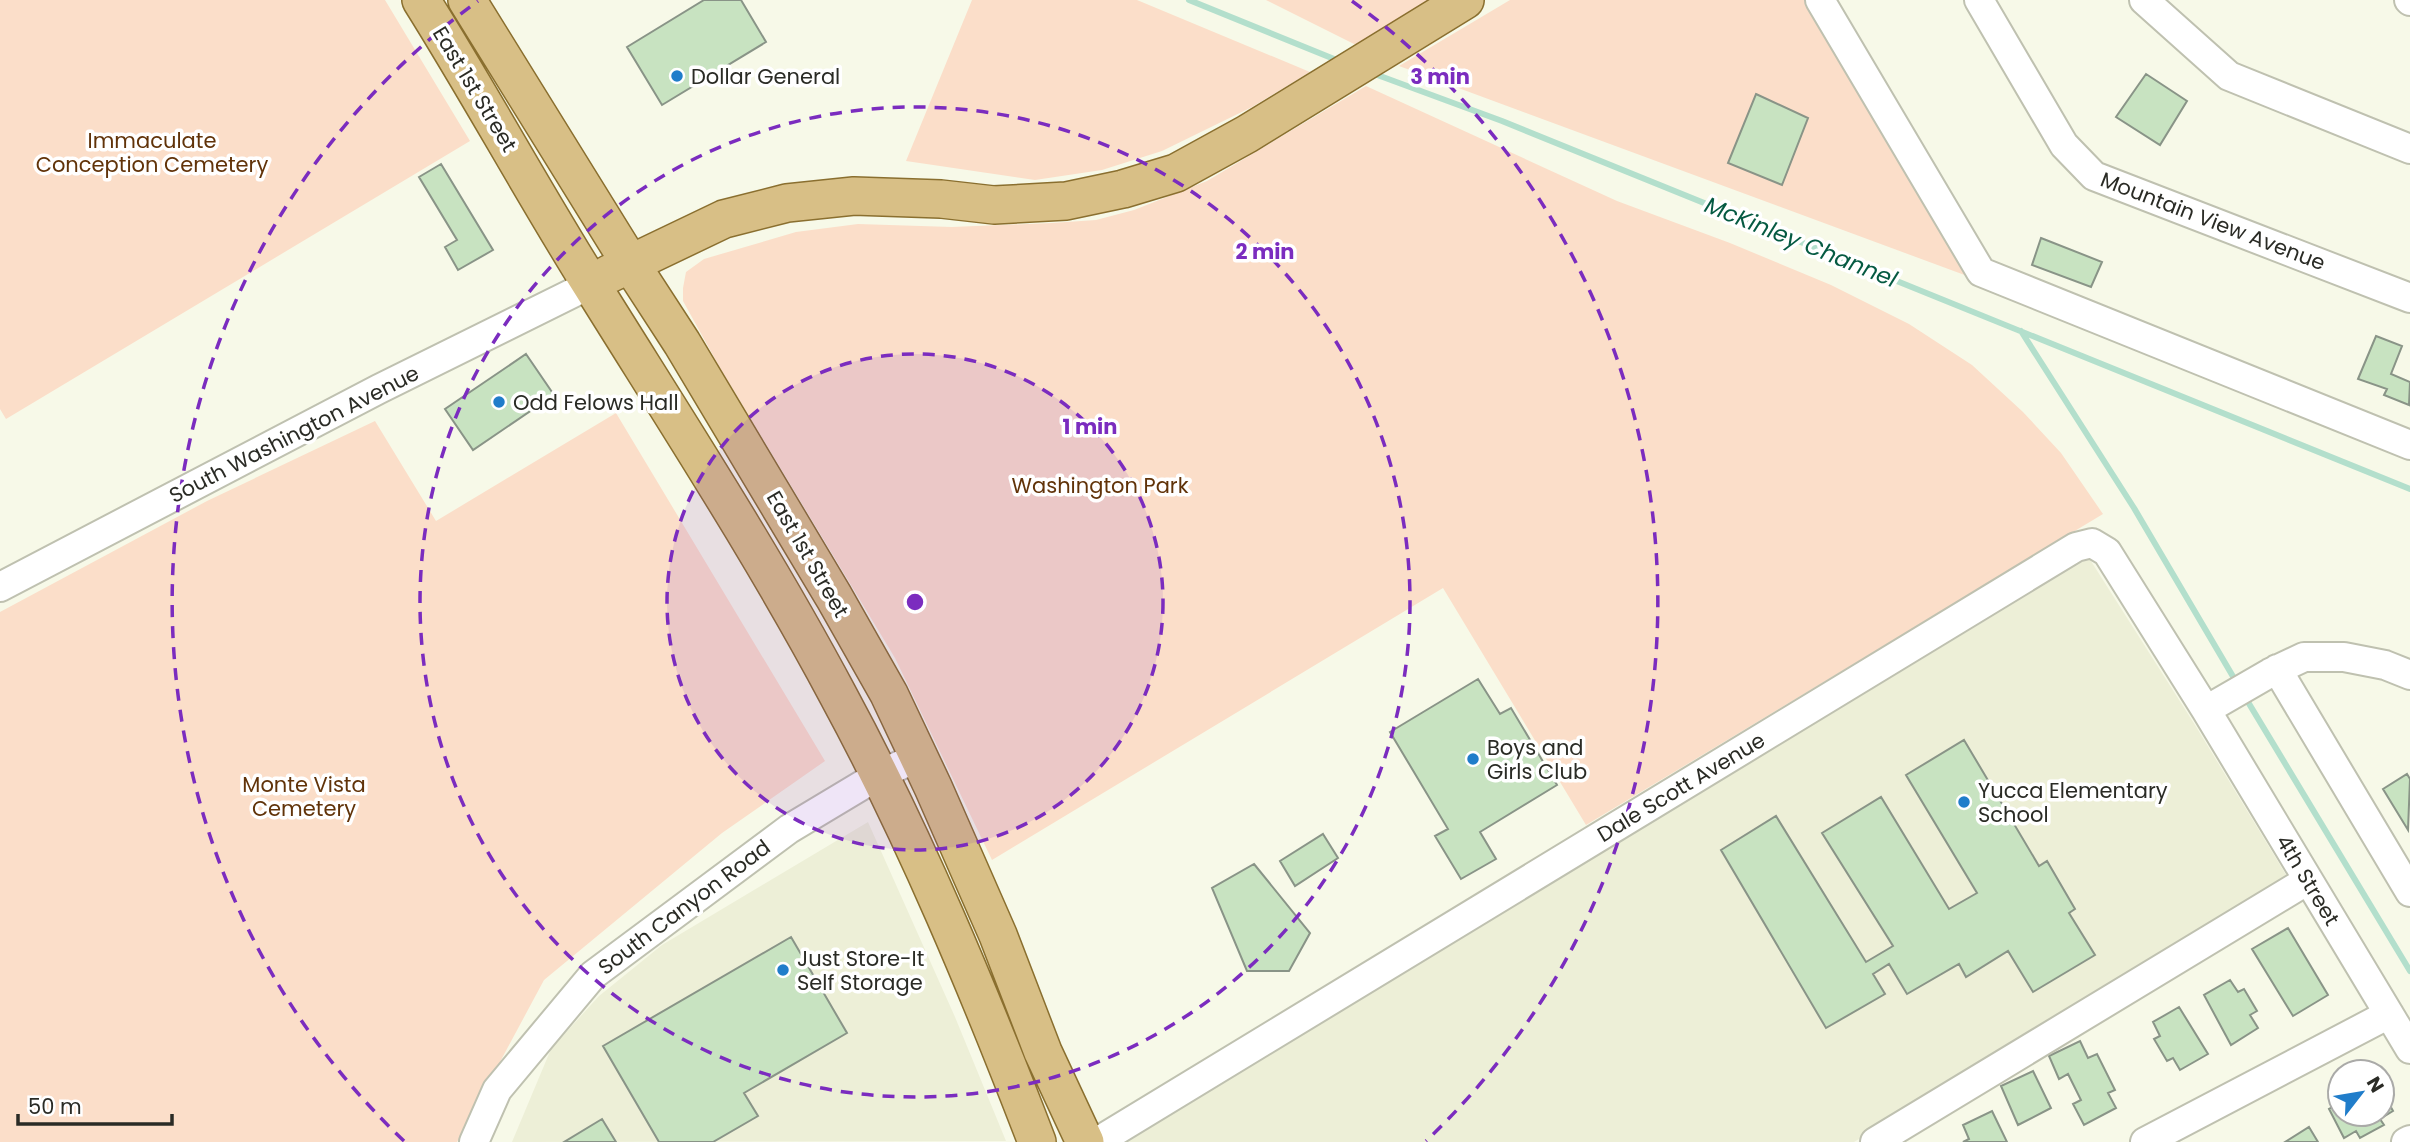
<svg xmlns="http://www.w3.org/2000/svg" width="2410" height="1142" font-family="Poppins,sans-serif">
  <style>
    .built { fill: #edefd7 }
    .green { fill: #fbdec9 }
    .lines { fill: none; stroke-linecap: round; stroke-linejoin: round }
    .stream { stroke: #b3dfcc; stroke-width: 6 }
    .building { fill: #c8e3c1; stroke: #899487; stroke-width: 2 }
    .minor-casing { stroke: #bfc1b0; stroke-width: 32 }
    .major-casing { stroke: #8a6f2f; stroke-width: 40 }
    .minor { stroke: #fff; stroke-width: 28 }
    .major { stroke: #d8bf86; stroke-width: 37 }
    .ring { fill: none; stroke: #7b2cbf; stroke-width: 3.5; stroke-dasharray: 12 9 }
    .poi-dot { fill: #207dca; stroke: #fff; stroke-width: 2.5 }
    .labels { text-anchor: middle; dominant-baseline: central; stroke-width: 7; stroke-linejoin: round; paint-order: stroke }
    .poi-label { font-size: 21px; fill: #2a2b25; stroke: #fff; text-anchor: start }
    .street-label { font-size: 21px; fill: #2a2b25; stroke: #fff }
    .park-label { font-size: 21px; fill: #613309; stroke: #fff }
    .water-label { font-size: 23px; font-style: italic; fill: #055a42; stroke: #fff }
    .centre { fill: #7b2cbf; stroke: #fff; stroke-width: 3.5 }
    .ring-label { font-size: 21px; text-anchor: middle; font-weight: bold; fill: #7b2cbf; stroke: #fff; stroke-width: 7; stroke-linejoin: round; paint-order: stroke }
  </style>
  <rect width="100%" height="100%" fill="#f7f9e8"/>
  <path class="built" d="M2089,558L2195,725L2288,878L1854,1142H1123Z
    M868,822L955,1017L1006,1141L512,1142L551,1049L599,996L662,945Z"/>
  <path class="green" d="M0,0H385L470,141L6,419L0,409Z
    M972,0H1137L1310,72L1252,107L1162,151L1102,170L1035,180L906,161Z
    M1266,0H1430L1356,45Z
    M1510,0H1804L1970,277L1399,66Z
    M1366,86L1617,201L1730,243L1831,285L1909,324L1972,365L2023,412L2061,453L2103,514L1586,825L1443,588L992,860L895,658L720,368L683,301V288L686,272L704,259L796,232L858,224L952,227L1052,223L1096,220L1134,210L1207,181Z
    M616,413L825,761L722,833L544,980L457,1142H0V612L207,501L375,421L436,521Z"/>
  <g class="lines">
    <path class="stream" d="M1189,0L1339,61
      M1372,73L1502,121L2410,489
      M2021,331L2134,508L2238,685
      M2245,697L2410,971"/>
  </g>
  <path class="building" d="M704,0H741L766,42L662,105L627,47Z
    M2146,74L2187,101L2160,145L2116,117Z
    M1756,94L1808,118L1782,185L1728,163Z
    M441,164L493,250L458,270L445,247L457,240L419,177Z
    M2041,238L2102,262L2091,287L2032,265Z
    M2376,336L2402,346L2391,374L2410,382L2409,405L2384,395L2387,389L2358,379Z
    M526,354L554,395L473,450L445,409Z
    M1478,679L1500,714L1511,708L1557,785L1480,832L1496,859L1461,879L1435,836L1448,829L1390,732Z
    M1964,740L2039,866L2047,861L2075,909L2069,913L2095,955L2033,992L2008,951L1966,977L1959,964L1907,994L1889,964L1873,974L1885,994L1826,1028L1721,850L1776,816L1866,962L1893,946L1822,833L1881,797L1949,909L1977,893L1906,775Z
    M2407,774L2410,779L2408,830L2383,789Z
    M1323,834L1338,858L1295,886L1280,861Z
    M1254,864L1310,933L1289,971H1247L1212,888Z
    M2288,928L2328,995L2293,1016L2252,949Z
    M791,937L847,1033L744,1093L758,1116L713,1142H659L603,1046Z
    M2230,980L2238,992L2244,989L2257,1011L2250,1015L2258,1028L2231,1045L2204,995Z
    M2179,1007L2208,1054L2180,1070L2173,1058L2167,1061L2154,1039L2160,1036L2153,1022Z
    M2080,1041L2088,1058L2097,1054L2115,1090L2108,1093L2116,1108L2084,1125L2073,1104L2081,1100L2068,1074L2059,1079L2049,1056Z
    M2033,1071L2051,1108L2018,1125L2001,1086Z
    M2382,1091L2393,1111L2380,1119L2384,1125L2360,1138L2356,1131L2344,1138L2329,1109L2340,1103V1114H2382Z
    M1992,1111L2007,1142H1963L1969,1139L1963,1125Z
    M602,1119L616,1142H564Z
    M2309,1127L2318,1142H2285Z"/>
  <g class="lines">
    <defs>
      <path id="minor" d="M1820,0L1981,272L2410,445
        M1979,0L2064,145L2094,176L2410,298
        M2144,0L2229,76L2410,149
        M2409,0L2410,1
        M0,587L379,389L591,284
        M2277,669L2410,892
        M2206,710L2270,673L2304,657H2344L2385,665L2410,675
        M474,1142L497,1090L593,975L789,829L879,775L918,757
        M1097,1142L2076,547L2092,543L2107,552L2206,710L2410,1049
        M1875,1142L2308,880
        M2145,1142L2389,1014
        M2406,1142L2410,1140"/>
      <path id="major" d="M421,0C480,94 533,192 592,286C676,421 763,554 838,695C915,837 979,991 1037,1142
        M467,0L630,263L682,343L834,597L889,694L933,787L998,935L1043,1052L1085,1142
        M609,274L724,219L787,203L854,196L941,199L994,205L1066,201L1123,189L1176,173L1247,134L1465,0"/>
    </defs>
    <use href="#minor" class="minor-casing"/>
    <use href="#major" class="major-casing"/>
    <use href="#minor" class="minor"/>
    <use href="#major" class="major"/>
  </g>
  <circle cx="915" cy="602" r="248" fill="#7b2cbf" fill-opacity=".12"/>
  <g class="ring">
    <circle cx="915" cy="602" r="248"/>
    <circle cx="915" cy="602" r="495"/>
    <path d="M404 1141A743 743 0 0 1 478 1M1352 1A743 743 0 0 1 1426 1141"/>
  </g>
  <g class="poi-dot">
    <circle cx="677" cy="76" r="7"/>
    <circle cx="499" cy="402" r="7"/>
    <circle cx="1473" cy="759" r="7"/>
    <circle cx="1964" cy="802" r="7"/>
    <circle cx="783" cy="970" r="7"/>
  </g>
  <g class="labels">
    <g class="poi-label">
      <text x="691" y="76">Dollar General</text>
      <text x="513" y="402">Odd Felows Hall</text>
      <text x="1487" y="747">Boys and<tspan x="1487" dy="24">Girls Club</tspan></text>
      <text x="1978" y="790">Yucca Elementary<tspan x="1978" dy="24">School</tspan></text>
      <text x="797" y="958">Just Store-It<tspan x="797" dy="24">Self Storage</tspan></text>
    </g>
    <g class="street-label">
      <text transform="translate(475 89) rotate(59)">East 1st Street</text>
      <text transform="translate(2213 221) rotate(21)">Mountain View Avenue</text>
      <text transform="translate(294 434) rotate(-27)">South Washington Avenue</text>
      <text transform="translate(808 554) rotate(60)">East 1st Street</text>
      <text transform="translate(1681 787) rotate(-31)">Dale Scott Avenue</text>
      <text transform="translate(2308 880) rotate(59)">4th Street</text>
      <text transform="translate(684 907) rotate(-37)">South Canyon Road</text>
    </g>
    <g class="park-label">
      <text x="152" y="140">Immaculate<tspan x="152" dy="24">Conception Cemetery</tspan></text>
      <text x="1100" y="485">Washington Park</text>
      <text x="304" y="784">Monte Vista<tspan x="304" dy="24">Cemetery</tspan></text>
    </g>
    <g class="water-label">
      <text transform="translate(1801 242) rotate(22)">McKinley Channel</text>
    </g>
  </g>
  <circle cx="915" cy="602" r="10" class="centre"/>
  <g class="ring-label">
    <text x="1440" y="84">3 min</text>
    <text x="1265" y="259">2 min</text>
    <text x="1090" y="434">1 min</text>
  </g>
  <g transform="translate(2361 1093) rotate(59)"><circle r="33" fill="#ffffff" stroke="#aaaaa8" stroke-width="2"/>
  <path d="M0-5L12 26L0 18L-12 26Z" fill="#207dca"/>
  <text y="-10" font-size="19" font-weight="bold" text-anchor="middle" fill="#2a2b25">N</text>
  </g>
  <path d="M18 1114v10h154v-10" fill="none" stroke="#2a2b25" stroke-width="3.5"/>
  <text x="28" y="1114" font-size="21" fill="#2a2b25" stroke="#ffffff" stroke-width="5" paint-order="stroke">50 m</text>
</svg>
